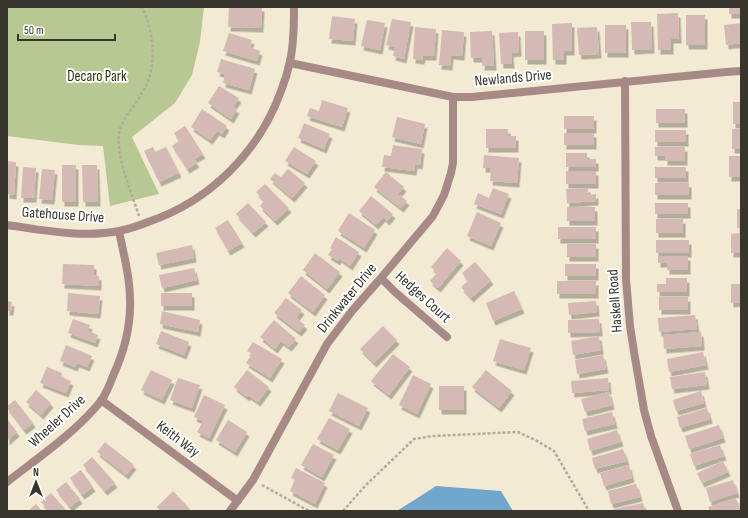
<svg xmlns="http://www.w3.org/2000/svg" width="748" height="518" font-family="'Sofia Sans Condensed',sans-serif">
  <style>
    .green { fill: #b7c892 }
    .water { fill: #72a7cd }
    .building { fill: #d4b9b4; filter: url(#shadow) }
    .lines { fill: none; stroke-linecap: round; stroke-linejoin: round }
    .path { stroke: #b2ab99; stroke-width: 2.5; stroke-dasharray: 3 2; stroke-linecap: butt }
    .minor { stroke: #a78a85; stroke-width: 8 }
    .labels { text-anchor: middle; dominant-baseline: central; stroke-width: 4; stroke-linejoin: round; paint-order: stroke }
    .park-label { font-size: 15px; fill: #293407; stroke: #fff }
    .street-label { font-size: 15px; fill: #38352c; stroke: #fff }
  </style>
  <defs>
    <filter id="shadow"><feDropShadow dx="2.5" dy="4.5" stdDeviation="0" flood-color="#0004"/></filter>
  </defs>
  <rect width="100%" height="100%" fill="#f3ead3"/>
  <path class="green" d="M7,7H204L200,42L192,75L175,103L132,137L159,194L110,206L103,146L78,145L7,136Z"/>
  <path class="water" d="M436,486L501,491L513,511H397Z"/>
  <path class="building" d="M229,7H262L261,28L228,27Z
    M729,7H741V14H729Z
    M678,13L679,39H671V50H658L657,14Z
    M686,15H705V45H686Z
    M332,16L355,19L353,41L329,39Z
    M392,19L411,22L404,59L393,56L395,47L386,45Z
    M367,20L385,23L380,50L361,46Z
    M631,22H651L652,49L632,50Z
    M572,23V51H564V60H553L552,24Z
    M741,23V43L726,45L724,25Z
    M605,25H626V53H605Z
    M415,27L436,29L434,56H423L422,60L413,59Z
    M597,27L599,54L579,55L577,28Z
    M442,30L464,32L462,56L451,55L450,66L439,65Z
    M492,31L494,66H482V58H471L470,32Z
    M525,31H544V60H525Z
    M518,32L519,52L511,53L512,64H501L499,33Z
    M229,33L252,40L250,47L260,51L257,61L223,51Z
    M221,59L255,69L249,90L223,83L225,74L217,72Z
    M219,86L239,98L233,107L237,109L231,119L208,103Z
    M322,100L348,108L342,127L307,116L310,108L319,111Z
    M733,102H741V124H733Z
    M202,109L227,126L222,134L217,131L210,140L191,127Z
    M656,109H685V123H656Z
    M564,116H594V129H564Z
    M397,117L425,124L421,144L392,137Z
    M304,123L330,134L324,149L298,138Z
    M185,126L203,154L194,159L197,163L187,169L172,146L179,141L174,133Z
    M486,129H508V136H516V148H486Z
    M732,129H741V149H732Z
    M655,130H686V142H655Z
    M564,133H594V145H564Z
    M393,145L422,149L420,165L415,164L414,171L382,167L384,155L391,156Z
    M153,147L155,152L166,147L179,173L159,182L144,151Z
    M294,147L316,161L307,174L285,161Z
    M655,147H685V161H665V156H655Z
    M566,153H587V159H596V167H566Z
    M484,155L519,158L517,183L490,181L491,168H483Z
    M729,156H741V177H729Z
    M7,161L16,162L14,195L7,194Z
    M62,165H76V202H62Z
    M82,165H97L98,202H83Z
    M23,167L36,168L34,198H21Z
    M655,167H686V178H655Z
    M42,169L55,170L52,200L39,199Z
    M288,169L305,183L292,198L270,179L275,173L281,177Z
    M566,171H596V184H566Z
    M386,172L404,187L398,194L407,201L401,208L374,187Z
    M655,183H689V195H655Z
    M265,184L289,208L275,221L260,206L264,201L256,192Z
    M493,188L509,194L501,214L474,204L478,193L489,198Z
    M588,188V195L596,194V201L567,203L566,189Z
    M371,196L393,214L387,221L383,217L376,225L359,211Z
    M248,203L266,222L253,233L236,214Z
    M655,203H688V214H655Z
    M567,207H595V221H567Z
    M737,209H741V228H737Z
    M477,212L501,223L491,246L467,236Z
    M349,213L375,230L364,248L338,231Z
    M656,219H683V233H656Z
    M228,220L242,243L228,251L215,228Z
    M558,227H596V239H558Z
    M741,233V253H731V234Z
    M336,237L359,252L350,266L339,258L338,261L328,255L332,249L330,248Z
    M656,240H689V253H656Z
    M567,244H596V257H567Z
    M192,245L194,258L159,265L156,253Z
    M447,248L461,261L438,288L430,281L437,273L431,267Z
    M315,253L340,272L327,289L303,270Z
    M658,256H688V270H667V263H658Z
    M475,262L491,280L471,298L461,287L468,281L462,273Z
    M63,264L94,265V275L99,276V286L62,284Z
    M565,264H596V276H565Z
    M194,268L197,280L162,288L159,275Z
    M301,276L325,295L313,312L288,293Z
    M666,278H687V292H657V284H666Z
    M557,281H596V294H557Z
    M731,284H741V302L731,303Z
    M514,291L522,309L493,321L486,303Z
    M68,293L100,296L98,314L67,311Z
    M161,293H192V306H161Z
    M659,297H688V310H659Z
    M286,298L302,310L296,318L305,325L299,332L274,313Z
    M7,301L12,302L11,311H7Z
    M596,301L597,312L569,315L568,303Z
    M162,311L200,320L198,332L160,324Z
    M695,315L697,329L659,332L658,318Z
    M73,319L90,325L88,331L98,335L95,343L68,333Z
    M599,319L600,332L568,333V320Z
    M274,320L296,339L289,347L281,341L275,349L260,337Z
    M383,326L397,340L374,363L360,349Z
    M161,331L189,342L184,355L156,344Z
    M701,332L702,346L664,349L663,335Z
    M599,336L601,350L573,355L571,341Z
    M500,339L531,348L524,370L493,361Z
    M253,342L282,359L270,378L246,363L252,354L247,351Z
    M66,345L92,356L87,367L77,363L75,367L60,361Z
    M703,352L706,365L669,372L667,359Z
    M393,354L410,367L389,395L371,381Z
    M603,355L606,369L577,374L575,360Z
    M47,367L62,373L61,377L71,381L66,393L40,383Z
    M151,370L172,380L162,400L141,390Z
    M247,370L269,387L258,402L248,395L247,397L234,387Z
    M486,370L512,391L499,408L472,387Z
    M705,372L707,385L672,389L670,377Z
    M413,375L431,384L417,414L399,405Z
    M178,378L200,385L192,408L170,400Z
    M608,378L609,390L572,393L571,381Z
    M439,386H464V410H439Z
    M36,390L51,403L41,415L26,402Z
    M701,391L704,403L676,411L673,400Z
    M609,392L612,405L585,412L581,399Z
    M338,393L368,408L359,426L329,411Z
    M204,395L225,405L209,438L197,432L203,421L194,417Z
    M15,400L33,423L24,430L7,408V406Z
    M707,408L710,419L680,428L677,417Z
    M612,412L615,424L585,431L582,419Z
    M329,418L350,429L338,450L317,439Z
    M7,419L17,432L7,441Z
    M228,420L247,432L235,452L216,440Z
    M719,425L723,438L689,449L685,436Z
    M617,430L621,442L590,451L587,439Z
    M105,442L134,465L126,475L97,452Z
    M313,444L334,455L322,477L301,465Z
    M720,445L724,456L694,466L690,454Z
    M623,449L627,461L595,469L592,458Z
    M92,457L115,483L105,491L83,465Z
    M723,461L728,472L702,483L697,473Z
    M629,465L632,478L604,486L600,473Z
    M296,468L325,483L315,504L290,491L295,480L291,478Z
    M81,470L93,487L82,495L70,478Z
    M733,480L737,493L710,502L706,488Z
    M66,482L80,499L70,507L56,490Z
    M636,484L640,497L611,504L608,491Z
    M173,491L190,509L188,511H160L157,507Z
    M51,493L66,510L65,511H49L41,502Z
    M736,498L740,511H710L708,507Z
    M643,503L645,511H615L614,509Z
    M36,504L42,511H28Z"/>
  <g class="lines">
    <path class="path" d="M139,216C132,194 116,157 119,134C121,121 131,110 138,100C141,94 144,89 147,84C157,60 153,30 142,7
      M262,485L309,511
      M343,511L366,485L414,439L433,436L518,432L537,441L554,451L589,511"/>
    <path class="minor" d="M290,63L453,97H472L726,72L741,71
      M625,81L626,279L630,326L634,352L644,410L651,436L678,511
      M7,225C43,230 82,238 119,231C129,229 138,226 148,222C210,201 259,152 281,91C285,81 288,71 290,61C294,44 294,25 294,7
      M381,278L395,292L447,337
      M101,400L238,501
      M7,482C39,457 75,433 101,401C106,394 110,384 113,376C123,354 130,331 130,306C131,281 124,256 119,231
      M230,511L253,480L327,344L352,311L381,278L433,216L444,195L451,173L453,163V97"/>
  </g>
  <g class="labels">
    <g class="park-label">
      <text x="97" y="76">Decaro Park</text>
    </g>
    <g class="street-label">
      <text transform="translate(513 78) rotate(-5)">Newlands Drive</text>
      <text transform="translate(63 215) rotate(4)">Gatehouse Drive</text>
      <text transform="translate(423 297) rotate(42)">Hedges Court</text>
      <text transform="translate(347 298) rotate(-51)">Drinkwater Drive</text>
      <text transform="translate(615 301) rotate(-94)">Haskell Road</text>
      <text transform="translate(57 421) rotate(-42)">Wheeler Drive</text>
      <text transform="translate(178 439) rotate(37)">Keith Way</text>
    </g>
  </g>
  <rect width="748" height="518" fill="none" stroke="#38352c" stroke-width="16"/>
  <g transform="translate(36 482)" stroke="#ffffff" stroke-width="3" paint-order="stroke">
  <path d="M0-3L7 15L0 10L-7 15Z" fill="#38352c"/>
  <text y="-6" font-size="11" font-weight="bold" text-anchor="middle" fill="#38352c">N</text>
  </g>
  <path d="M18 34v6h97v-6" fill="none" stroke="#38352c" stroke-width="2"/>
  <text x="24" y="34" font-size="12" fill="#38352c" stroke="#ffffff" stroke-width="3" paint-order="stroke">50 m</text>
</svg>
